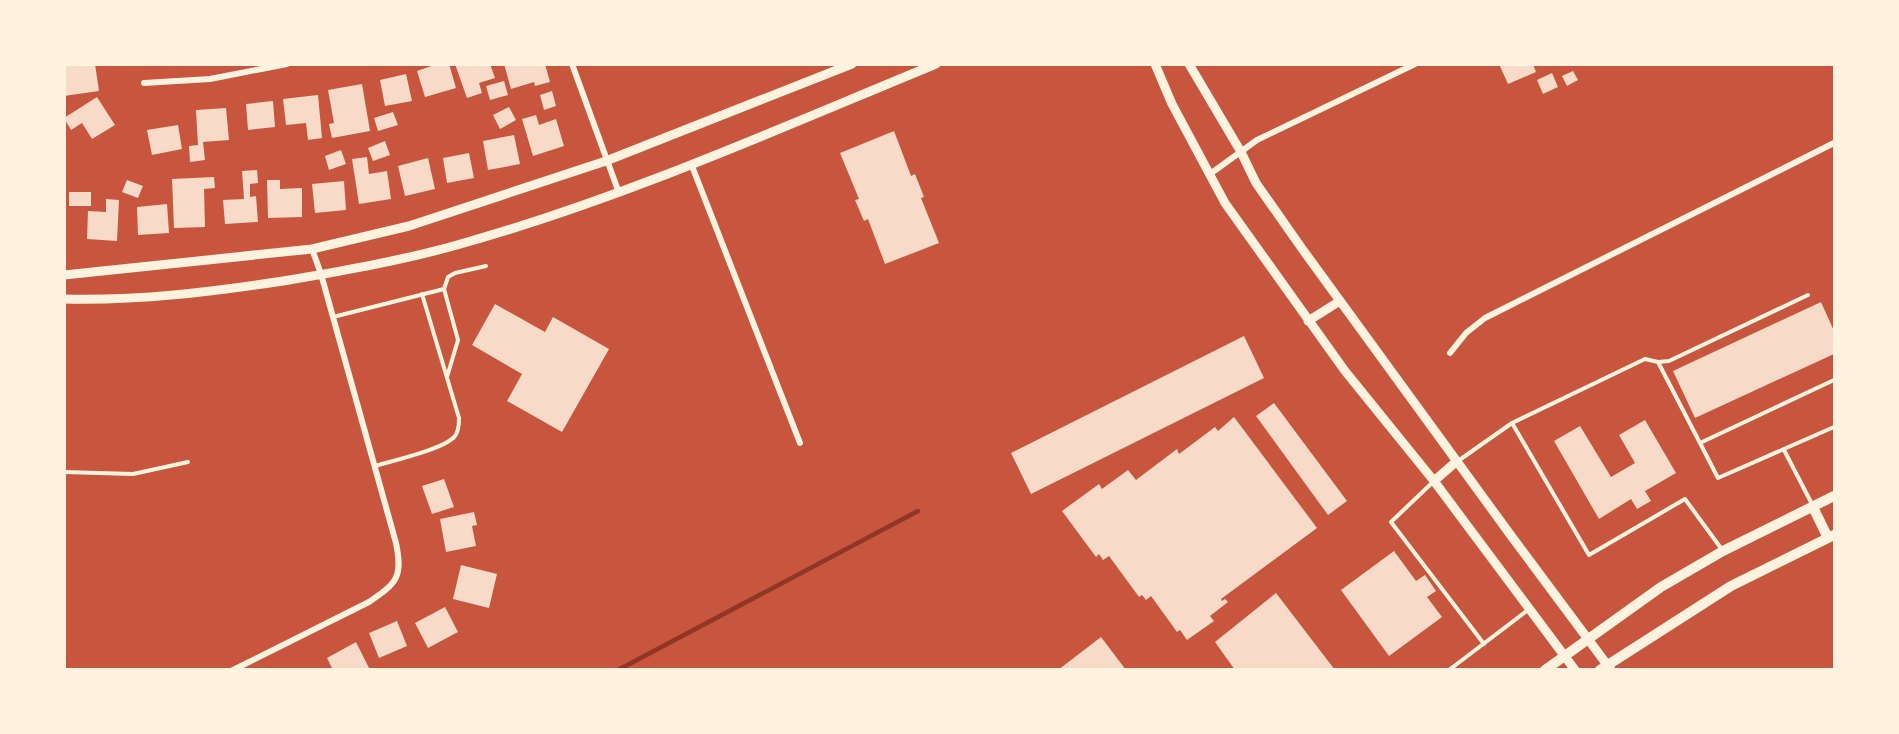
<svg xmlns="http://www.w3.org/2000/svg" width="1899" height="734" font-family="Manrope,sans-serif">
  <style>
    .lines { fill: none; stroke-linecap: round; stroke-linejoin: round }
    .stream { stroke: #8f3625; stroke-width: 4.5 }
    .building { fill: #f7dbc8 }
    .service { stroke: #fff3e0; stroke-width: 4 }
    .minor { stroke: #fff3e0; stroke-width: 6 }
    .tertiary { stroke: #fff3e0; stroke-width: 9 }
    .secondary { stroke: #fff3e0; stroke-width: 10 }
  </style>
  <rect width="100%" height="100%" fill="#c8553d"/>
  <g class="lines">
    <path class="stream" d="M618,670L918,511"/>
  </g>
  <path class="building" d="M64,64H95L99,91L64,96Z
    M437,64H449L456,88L425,97L417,71Z
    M455,64H490L495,78L479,83L482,93L467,98Z
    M504,64H545L550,82L535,86L534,82L511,89Z
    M1499,64H1533L1536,72L1508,84Z
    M1573,71L1578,80L1567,86L1562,76Z
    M1552,73L1558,87L1543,94L1537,80Z
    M406,74L412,101L385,106L380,80Z
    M504,81L508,95L490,100L486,86Z
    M362,84L370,131L332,138L329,124L334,123L328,90Z
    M552,91L556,106L544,110L540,95Z
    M318,95L322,138L308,140L306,123L286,125L283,99Z
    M97,97L115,125L92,139L82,123L71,130L64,118Z
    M273,101L275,127L248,130L246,104Z
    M509,107L516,120L500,129L493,115Z
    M226,108L229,140L203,142L205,160L190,162L189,146L198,145L196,110Z
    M393,112L398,125L378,131L374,118Z
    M536,115L539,125L556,119L564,146L533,156L522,119Z
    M178,125L182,149L152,155L147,130Z
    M894,131L911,176L915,174L924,197L921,198L939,243L885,264L868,219L864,221L855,200L859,199L840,153Z
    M514,135L520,164L488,170L483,141Z
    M385,141L390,155L373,161L368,148Z
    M341,150L346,164L329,170L325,156Z
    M469,153L474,178L447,183L443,158Z
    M367,157L369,174L387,171L391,199L359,204L352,159Z
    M428,158L435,189L405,196L398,166Z
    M257,170L258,183L250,184V197L256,196L258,222L225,224L223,200L244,199L242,171Z
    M214,177L215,188L204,189L205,227L174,228L172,179Z
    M127,180L143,186L138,198L122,192Z
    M267,180H280V189L302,188V217L268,218Z
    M344,181L346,210L315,213L312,184Z
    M69,192H91V206H69Z
    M106,199L119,200L117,241L87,239L88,211L106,212Z
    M167,204L169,233L138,235L137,207Z
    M1821,302L1834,331V354L1695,418L1673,371Z
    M495,304L545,332L553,317L609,349L562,432L507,401L522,374L472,345Z
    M1244,336L1264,378L1031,494L1011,453Z
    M1274,403L1347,501L1328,515L1256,416Z
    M1234,417L1317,528L1221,599L1222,601L1225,599L1228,602L1210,616L1214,621L1187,640L1180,630L1177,632L1151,596L1146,600L1142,595L1139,597L1109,556L1103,560L1099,554L1096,557L1062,511L1099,484L1102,489L1128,470L1136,480L1177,449L1179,454L1215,427L1218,431Z
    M1645,420L1676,473L1645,491L1651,501L1637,509L1631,499L1599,519L1554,441L1580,426L1611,477L1635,463L1619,435Z
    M444,479L454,507L432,514L422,486Z
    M474,512L477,525L472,526L476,546L446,552L440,519Z
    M1394,551L1416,581L1425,575L1436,591L1427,597L1442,617L1389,656L1341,590Z
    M461,565L497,574L489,608L453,599Z
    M1276,593L1335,670H1235L1215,642Z
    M445,607L458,632L428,648L415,623Z
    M397,621L407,646L379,658L369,633Z
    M1101,637L1126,670H1058Z
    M356,642L370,670H333L327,658Z"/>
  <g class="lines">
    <path class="service" d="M333,317L444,289
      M1658,362L1700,443
      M447,377L458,340L444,289L448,277L455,273L486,266
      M1834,380L1700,443L1718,478L1834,427
      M1512,423L1589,555L1685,499L1723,551
      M1784,450L1813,506
      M1458,461L1512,423L1645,359L1658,362L1669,361L1808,295
      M375,466C392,461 445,449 455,436C459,431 459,424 459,418L422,294
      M64,472L133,474L188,462
      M1434,481L1391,522L1484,644
      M1449,670L1528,610"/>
    <path class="minor" d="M572,64L619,193
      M144,83L210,79L287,64
      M692,166L800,443
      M1210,174L1257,140L1415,64
      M1450,353L1466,333L1485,318L1834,143
      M233,670L369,602C397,583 403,577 396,543L321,274L312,249"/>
    <path class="tertiary" d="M1155,64L1172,104L1225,203L1345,371L1434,481L1575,670
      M1189,64L1241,152L1256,183L1303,250L1512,537L1611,670
      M64,275L312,249L409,226L606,161L852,64
      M64,299C138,301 210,292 283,281C341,271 400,261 457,245C622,199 778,129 936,64
      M1308,321L1340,301
      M1434,481L1457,461"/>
    <path class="secondary" d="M1813,507L1828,538
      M1545,670L1661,587L1723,551L1834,496
      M1600,670L1731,586L1834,535"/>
  </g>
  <rect width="1899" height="734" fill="none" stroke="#fff3e0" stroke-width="132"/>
</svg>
